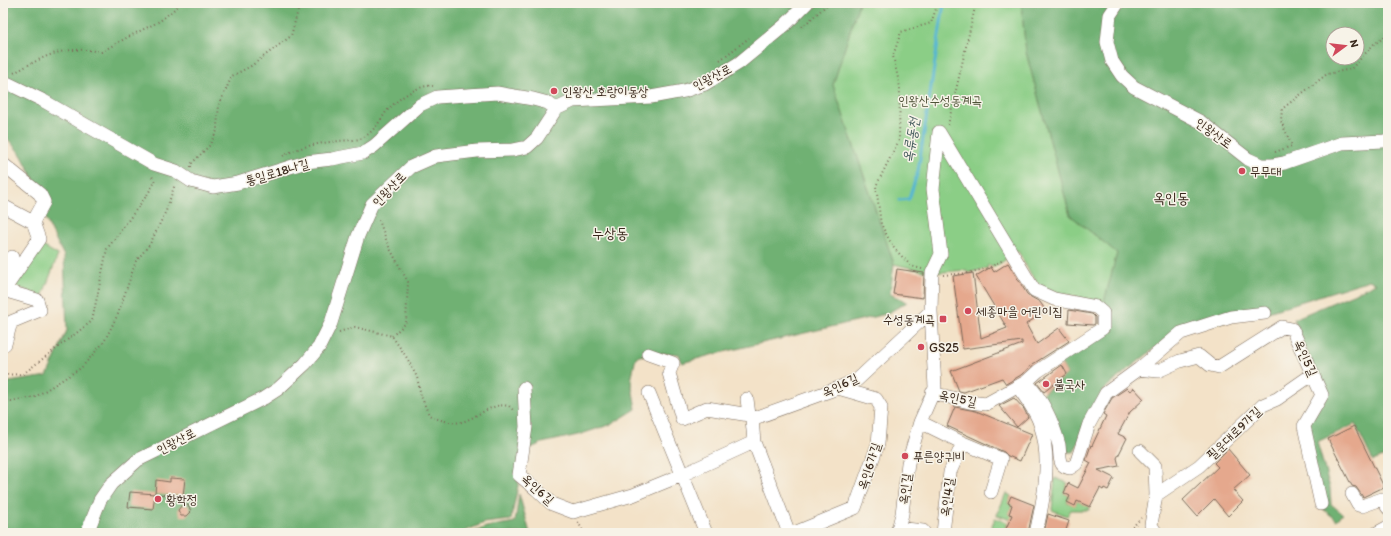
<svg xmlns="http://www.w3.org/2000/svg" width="1391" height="536" font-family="Itim,'Poor Story',sans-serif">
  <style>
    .green { fill: #8bce86; stroke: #637c52 }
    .forest { fill: #70b173; stroke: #566e48; fill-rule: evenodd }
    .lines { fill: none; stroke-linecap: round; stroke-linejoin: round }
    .stream { stroke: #54b6d3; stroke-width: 3 }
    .building { fill: #e5a88d }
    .minor-casing { stroke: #7b6a5a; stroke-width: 14 }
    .path { stroke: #7b6a5a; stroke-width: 2; stroke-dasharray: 1 3; stroke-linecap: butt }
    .minor { stroke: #fff; stroke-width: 13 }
    .poi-dot { fill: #d1495b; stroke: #f7f3e8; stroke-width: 1.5 }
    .labels { text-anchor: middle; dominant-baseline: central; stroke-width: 3; stroke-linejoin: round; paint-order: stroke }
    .street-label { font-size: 13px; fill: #3b2a1e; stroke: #f7f3e8 }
    .poi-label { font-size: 13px; fill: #3b2a1e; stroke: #f7f3e8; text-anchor: start }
    .park-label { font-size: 13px; fill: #4f5338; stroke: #f7f3e8 }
    .water-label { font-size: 14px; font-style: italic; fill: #445b5d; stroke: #f7f3e8 }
    .quarter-label { font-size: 15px; fill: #3b2a1e; stroke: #f7f3e8 }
  </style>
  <rect width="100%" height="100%" fill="#f7f3e8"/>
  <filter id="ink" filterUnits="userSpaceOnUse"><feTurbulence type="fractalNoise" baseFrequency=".025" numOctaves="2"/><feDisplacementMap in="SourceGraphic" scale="8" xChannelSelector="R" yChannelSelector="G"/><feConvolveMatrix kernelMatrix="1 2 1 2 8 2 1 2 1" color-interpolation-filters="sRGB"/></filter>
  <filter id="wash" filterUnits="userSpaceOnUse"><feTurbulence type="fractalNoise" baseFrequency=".012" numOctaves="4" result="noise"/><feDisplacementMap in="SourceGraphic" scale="16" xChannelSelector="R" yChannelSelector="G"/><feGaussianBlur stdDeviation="0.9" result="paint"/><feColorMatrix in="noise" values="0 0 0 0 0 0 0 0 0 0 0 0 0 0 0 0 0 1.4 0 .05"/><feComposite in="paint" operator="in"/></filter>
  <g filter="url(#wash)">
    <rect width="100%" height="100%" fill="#f3e2c8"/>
    <path class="green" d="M859,3H1021L1026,52L1070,215L1117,253L1103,306L1078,297L1055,292L1041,287L1030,273L1018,251L995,267L990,265L987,266L988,268L968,273L967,270L932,273L894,264L833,85Z
      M41,245L58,255L42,297L16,286Z
      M1055,478L1068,483L1064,493L1070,496L1067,502L1075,505L1077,501L1090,507L1089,510H1071L1067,516L1052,510Z
      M1006,493L1011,496L1008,503L1012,505L1009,514L1027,521L1026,525L997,515Z
      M995,518L1008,523L1004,533H989Z"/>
    <path class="forest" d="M3,3H859L833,85L894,264L890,294L907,302L886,314L711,355L682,363L679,354C664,353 650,353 636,357L631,381L636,409L612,424L578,435L542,443L527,450L522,466L511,520L484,523L461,533H3V383L47,376L67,330L64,256L46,220L39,189L22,156L3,133Z
      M1021,3H1388V455L1373,461L1355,424L1317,442L1330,488L1331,504L1343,514L1337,520L1323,509L1306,427L1326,397L1294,319L1355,293L1376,283L1369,280L1265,313L1177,330L1103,390L1074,452H1068L1042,394L1067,374L1059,360L1107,333L1103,306L1117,253L1070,215L1026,52ZM1333,34H1357V58H1333Z
      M519,494L530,533H472L486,527L515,522Z"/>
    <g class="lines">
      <path class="stream" d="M899,200L909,199L918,171L944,3"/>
    </g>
    <g id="blocks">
      <path class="building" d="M1008,263L1027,294L1031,297L1040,302L1046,311L1026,324L1037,344L1059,328L1069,341L1033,364L1021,375L1006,384L1002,378L964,392L959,391L951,371L1022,344V341L963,349L953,276L973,273L981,338L1007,328L976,276L991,267L994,272Z
        M897,269L924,273L923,298L893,294Z
        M1069,310L1092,314L1095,317V324L1093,325L1068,323Z
        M1062,365L1067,374L1044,392L1037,383Z
        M1127,388L1130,391L1134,388L1144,399L1130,412L1118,434L1127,438L1117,458L1119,466L1098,470L1114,478L1108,490L1104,488L1103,490L1100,488L1090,507L1077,501L1075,506L1067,502L1070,496L1064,493L1068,483L1078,488L1091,463L1086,460L1091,445L1092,446L1106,416L1103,414L1112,398Z
        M1014,398L1024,409L1028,417L1017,427L999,406Z
        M955,407L976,411L1032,434L1020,461L1008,456L1004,452L947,426Z
        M1354,426L1384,487L1363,497L1356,487L1352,486L1328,439Z
        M1228,449L1250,475L1233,490L1243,501L1228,516L1214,499L1197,516L1183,500L1218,467L1214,463Z
        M170,478L185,479L183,496L155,494L156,480L170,482Z
        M130,492L155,494L153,509L128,507Z
        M1011,496L1034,505L1028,533H1004L1012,515L1009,514L1012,505L1008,503Z
        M182,505H188L191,511L186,516H181L178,510Z
        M1048,514L1069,521L1065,533H1044Z"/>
    </g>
  </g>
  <g filter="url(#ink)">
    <use href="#blocks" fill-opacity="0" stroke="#7b6a5a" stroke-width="1"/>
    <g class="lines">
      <defs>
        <path id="minor" d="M1118,3L1110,15L1107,42L1112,61L1122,76L1134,87L1201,122L1248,159L1261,165H1273L1284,163L1342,143L1384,141L1388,140
          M3,81L42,100L154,164L176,171L191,181L213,187L238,183L306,162L332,159L363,153L374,146L420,105L437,97L497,93L533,99L548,103L556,109
          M3,164L40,194L44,202L33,222
          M3,206L33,222L39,239L4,290
          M3,272L12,257
          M3,290L37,300L40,310L11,322L5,344
          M648,354L673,363L669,373L682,419L707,408L749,415
          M1139,369L1181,333L1231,317L1265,313
          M1018,387C1026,398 1036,411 1040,424C1052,459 1044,498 1036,533
          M524,388L526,427L519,475L536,489L552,504L573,512L633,495L682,475L754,442
          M649,393L706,533
          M932,393L969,402L986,404L1026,382C1042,399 1053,422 1059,445C1060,451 1059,459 1062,464C1064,467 1066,467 1070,468L1076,464L1089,424L1106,393L1139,369L1158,371L1180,361L1199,356L1210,365L1219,367L1282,327L1292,329L1322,395L1304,426L1321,504
          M747,399L749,415L752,419L754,442L789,533
          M752,419L838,388L857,380L931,311
          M920,422L963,443
          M1140,451L1155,466L1156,495L1151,525L1156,533
          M1352,494L1358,505L1362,506L1382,499L1388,508
          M1156,495L1199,466L1263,405L1277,399L1313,374
          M898,528L923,531
          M87,533L100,500L111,484L138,460L264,398L278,389L305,364L319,347L331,323L358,236L372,204L411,167L436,156L477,151L513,150L527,147L537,138L556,109L573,101L651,97L684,91L705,84L739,63L785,25L807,3
          M794,533L855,508L878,444L881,407L876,399L838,388
          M897,533L902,514L908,463L920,422L935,388L931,311L932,273L941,254L933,189L939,132L1034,290L1054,299L1096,307L1103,313V328L1038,371L1026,382
          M943,533L950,472L963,443L1001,459L991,492
          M1377,533L1388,527"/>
      </defs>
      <use href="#minor" class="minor-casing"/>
      <path class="path" d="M802,27L829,3
        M720,60L749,38
        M14,73C46,55 64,45 101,52L130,36L160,21L177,7V3
        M948,125L976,3
        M1275,152L1292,146L1281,121L1282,109L1327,74L1351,69L1374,44L1388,35
        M283,156C300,146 320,143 339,141C346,140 358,141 364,137C373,132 380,121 386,112C396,100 418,84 433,86
        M191,167V164L209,146L217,131V126L219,105L232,76L251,66L291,36L300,3
        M379,220L388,245L408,282L406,323L392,336
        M922,269L911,266L893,247L881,224L876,186L899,140L900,87L893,56L901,32L931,23L938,3
        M943,275L968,273L988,268L1003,260
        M339,332L355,327L392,336L407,358L417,377L421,396L429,415C438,420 452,424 462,422C478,417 492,402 509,406L514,411
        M3,375L23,374L92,321L107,249L147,195L155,182L152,176
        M3,400L11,401L35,397L81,368L104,342L118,314L136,261L150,244L166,211L175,184
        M578,522L584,533
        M1127,533L1141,518"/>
      <use href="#minor" class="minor"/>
    </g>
  </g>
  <g class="poi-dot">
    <circle cx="554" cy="91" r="4"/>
    <circle cx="1242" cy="171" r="4"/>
    <circle cx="968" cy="311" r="4"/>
    <rect x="939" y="315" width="8" height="8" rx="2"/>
    <circle cx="921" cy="347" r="4"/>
    <circle cx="1046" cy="384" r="4"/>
    <circle cx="905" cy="456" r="4"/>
    <circle cx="158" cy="499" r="4"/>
  </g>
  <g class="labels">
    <g class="street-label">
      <text transform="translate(712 77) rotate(-27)">인왕산로</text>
      <text transform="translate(1214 133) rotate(36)">인왕산로</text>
      <text transform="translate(277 172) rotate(-16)">통일로18나길</text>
      <text transform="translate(389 189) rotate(-46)">인왕산로</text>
      <text transform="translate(1306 358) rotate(66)">옥인5길</text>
      <text transform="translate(840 385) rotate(-25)">옥인6길</text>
      <text transform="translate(958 398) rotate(12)">옥인5길</text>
      <text transform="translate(1234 433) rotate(-44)">필운대로9가길</text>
      <text transform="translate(176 441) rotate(-27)">인왕산로</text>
      <text transform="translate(869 466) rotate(-72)">옥인6가길</text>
      <text transform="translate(538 489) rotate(42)">옥인6길</text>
      <text transform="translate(905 489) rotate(-83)">옥인길</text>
      <text transform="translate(947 497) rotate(-83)">옥인4길</text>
    </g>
    <g class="poi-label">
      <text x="562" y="91">인왕산 호랑이동상</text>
      <text x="1250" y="171">무무대</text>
      <text x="976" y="311">세종마을 어린이집</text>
      <text x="935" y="319" text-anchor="end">수성동계곡</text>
      <text x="929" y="347">GS25</text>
      <text x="1054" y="384">불국사</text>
      <text x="913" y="456">푸른양귀비</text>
      <text x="166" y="499">황학정</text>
    </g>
    <g class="park-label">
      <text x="940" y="100">인왕산수성동계곡</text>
    </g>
    <g class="water-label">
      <text transform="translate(911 140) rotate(-81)">옥류동천</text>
    </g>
    <g class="quarter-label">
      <text x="1171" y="198">옥인동</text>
      <text x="610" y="233">누상동</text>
    </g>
  </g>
  <rect width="1391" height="536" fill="none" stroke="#f7f3e8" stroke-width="16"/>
  <g transform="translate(1345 46) rotate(75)"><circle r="19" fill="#f7f3e8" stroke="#aca397"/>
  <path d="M0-3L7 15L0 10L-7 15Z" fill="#d1495b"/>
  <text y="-6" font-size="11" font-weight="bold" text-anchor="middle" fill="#3b2a1e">N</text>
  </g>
</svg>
